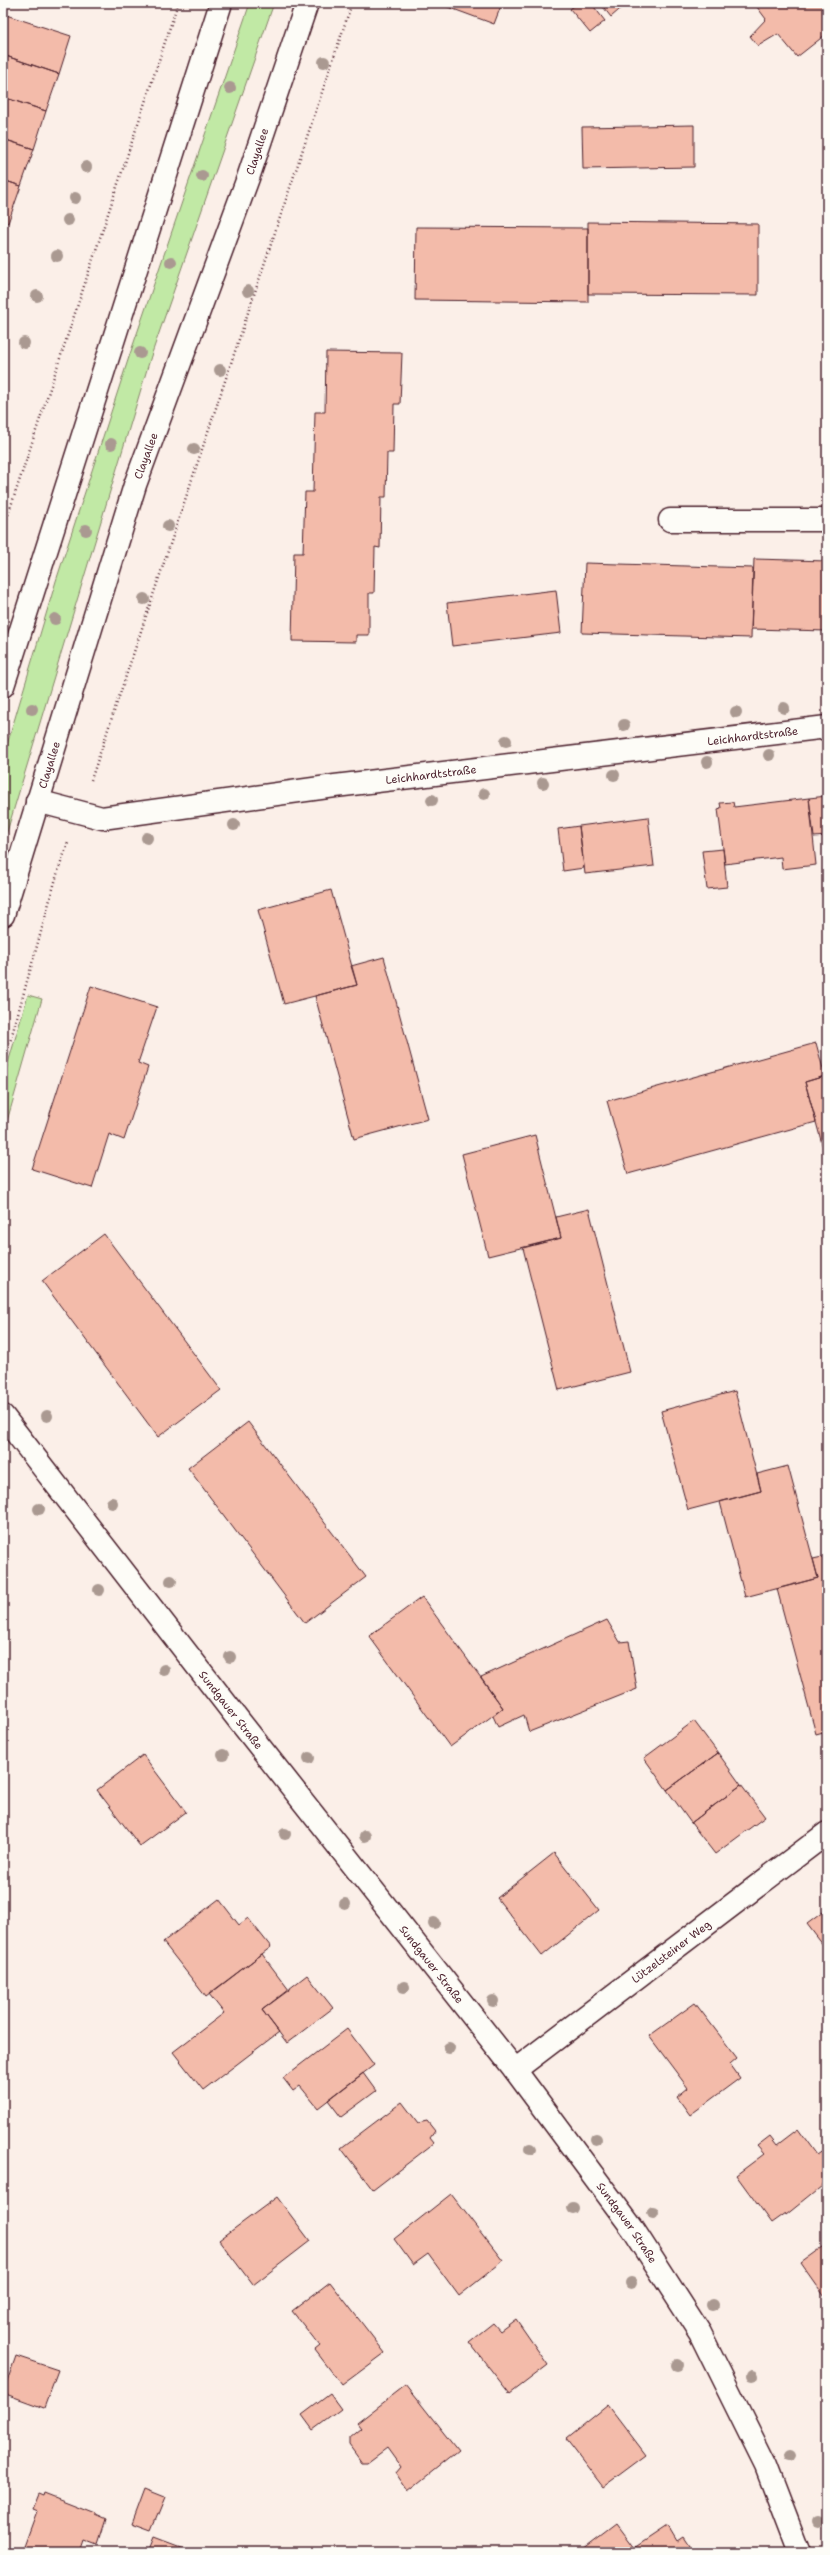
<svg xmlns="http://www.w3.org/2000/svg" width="830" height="2555" font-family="'Shantell Sans',sans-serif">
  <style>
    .green { fill: #c1e9a5; stroke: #868468 }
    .building { fill: #f3bbaa; stroke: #4a1f2b }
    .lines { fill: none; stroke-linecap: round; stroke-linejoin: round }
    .lane-casing { stroke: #4a1f2b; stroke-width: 25 }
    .street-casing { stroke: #4a1f2b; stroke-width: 25 }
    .secondary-casing { stroke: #4a1f2b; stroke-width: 25 }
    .path { stroke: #4a1f2b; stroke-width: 2.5; stroke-dasharray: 1 3; stroke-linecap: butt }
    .lane { stroke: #fdfcf7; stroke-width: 22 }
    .street { stroke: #fdfcf7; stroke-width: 22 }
    .secondary { stroke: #fdfcf7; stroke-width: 22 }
    .tree { fill: #aa9991 }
    .labels { text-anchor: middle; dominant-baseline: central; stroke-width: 3; stroke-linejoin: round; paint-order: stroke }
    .street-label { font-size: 11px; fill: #4a1f2b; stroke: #fdfcf7 }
  </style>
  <rect width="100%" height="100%" fill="#fbefe8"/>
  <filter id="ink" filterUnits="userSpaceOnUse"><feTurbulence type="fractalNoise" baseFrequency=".025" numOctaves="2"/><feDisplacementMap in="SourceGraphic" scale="8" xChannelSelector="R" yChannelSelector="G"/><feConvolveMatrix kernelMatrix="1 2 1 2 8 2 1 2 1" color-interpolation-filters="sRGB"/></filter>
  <g filter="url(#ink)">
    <path class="green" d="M250,3H274L151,356L3,845V758L56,581L129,357Z
      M28,995L42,999L3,1135V1080Z"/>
    <path class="building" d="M437,3H502L494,24Z
      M578,3H591L605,21L590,33L570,9Z
      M600,3H627L611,17Z
      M754,3H827V37L825,35L797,57L778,34L758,46L750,36L766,19Z
      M3,14L71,36L59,74L3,55Z
      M3,55L59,74L46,111L3,97Z
      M3,97L46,111L34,149L3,139Z
      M694,125V167L583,169L582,127Z
      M3,139L34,149L21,186L3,180Z
      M3,180L21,186L8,223L3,221Z
      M588,222L758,224V295L588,294Z
      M416,227L588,228V302L415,300Z
      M326,352L402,353L400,404H394L393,453H387L386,497H381L380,548L375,547L374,593H369V635H356V642L292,641L294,553H303L305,492H313L315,412H325Z
      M754,559L827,561V631L751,629Z
      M585,563L753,568L751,638L582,633Z
      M556,590L561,633L452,646L447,603Z
      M827,796V836L814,837L809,798Z
      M809,798L816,865L782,869L781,857L725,864L718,809L721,808L720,803L733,802L734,807Z
      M648,817L654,866L585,874L579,826Z
      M579,826L584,868L563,871L558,829Z
      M723,849L727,887L707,889L702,851Z
      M331,890L357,985L284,1004L258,910Z
      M384,957L428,1119L354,1139L315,996L357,985L351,966Z
      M91,986L157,1007L138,1063L148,1067L124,1140L109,1134L92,1188L32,1169Z
      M816,1043L825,1076L805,1082L816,1122L628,1174L607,1101Z
      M825,1076H827V1154L825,1155L805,1082Z
      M535,1135L561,1238L488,1256L462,1154Z
      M589,1209L630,1372L559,1390L523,1248L561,1238L556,1217Z
      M104,1234L221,1390L158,1437L42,1281Z
      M735,1391L761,1491L688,1510L661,1411Z
      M248,1422L366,1577L305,1623L188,1468Z
      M788,1466L818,1578L745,1597L720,1502L761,1491L757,1474Z
      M827,1556V1731L816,1734L777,1589L818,1578L813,1559Z
      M422,1597L503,1708L450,1747L369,1636Z
      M607,1620L620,1642L629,1641L637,1689L529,1732L524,1715L498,1727L493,1716L503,1708L481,1677Z
      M694,1721L718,1753L667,1790L644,1758Z
      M718,1753L741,1785L691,1823L667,1790Z
      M143,1755L186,1812L140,1846L97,1790Z
      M741,1785L765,1817L715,1854L691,1823Z
      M554,1853L599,1910L542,1956L497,1898Z
      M219,1899L239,1925L248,1918L271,1947L206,1997L163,1942Z
      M827,1909V1943L823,1945L807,1924Z
      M262,1954L289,1990L262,2010L279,2032L203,2090L173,2052L224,2013L209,1994Z
      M307,1975L333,2008L287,2043L262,2010Z
      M695,2003L737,2058L730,2064L740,2078L690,2115L677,2097L688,2088L649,2036Z
      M347,2029L374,2065L318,2108L300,2086L293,2091L283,2078Z
      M363,2073L376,2091L341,2117L328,2100Z
      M402,2102L418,2123L427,2121L435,2131L430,2138L434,2143L373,2190L341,2148Z
      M798,2129L817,2155L827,2148V2182L786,2215L785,2213L771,2223L736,2175L764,2154L757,2146L770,2136L777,2145Z
      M451,2194L503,2261L459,2296L428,2254L413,2265L394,2239Z
      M277,2197L310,2241L253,2285L219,2240Z
      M827,2244V2300L801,2263Z
      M330,2282L385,2353L342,2385L315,2350L320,2346L292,2311Z
      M516,2319L548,2365L510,2394L469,2342L493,2323L500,2331Z
      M16,2356L58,2370L44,2408L3,2393Z
      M406,2385L458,2451L408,2491L395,2472L400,2466L387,2448L367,2463H362L349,2445V2438L361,2428L357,2423Z
      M330,2394L341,2409L313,2430L302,2415Z
      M608,2405L646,2455L603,2487L566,2439Z
      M145,2489L165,2497L151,2531L132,2524Z
      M44,2493L95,2513V2515L106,2520L98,2545L85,2540L81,2552H22L37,2511L32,2509L38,2494L43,2496Z
      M617,2524L635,2548L628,2552H586L584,2549Z
      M667,2526L676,2541L682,2537L692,2552H628Z
      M155,2537L195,2552H149Z"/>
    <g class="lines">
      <defs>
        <path id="lane" d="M670,520H827"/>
        <g id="street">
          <path id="s1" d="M37,801L102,818L335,786L827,727"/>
          <path id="s2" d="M515,2070L827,1833"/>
        </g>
        <g id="secondary">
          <path d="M3,686L221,3"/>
          <path id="s3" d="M3,915L135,485L248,178L307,3"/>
          <path id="s4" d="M3,1416L241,1723L515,2070L633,2229L700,2333L766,2466L799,2552"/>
        </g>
      </defs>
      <use href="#lane" class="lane-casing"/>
      <use href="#street" class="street-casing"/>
      <use href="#secondary" class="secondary-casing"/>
      <path class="path" d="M3,530L178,3
        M91,780L352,3
        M3,1067L58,871L68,843"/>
      <use href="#lane" class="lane"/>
      <use href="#street" class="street"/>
      <use href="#secondary" class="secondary"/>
    </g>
    <g class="tree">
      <circle cx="324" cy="62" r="6"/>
      <circle cx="230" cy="88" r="6"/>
      <circle cx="86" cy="167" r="6"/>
      <circle cx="202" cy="176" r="6"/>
      <circle cx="75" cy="198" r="6"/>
      <circle cx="68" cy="220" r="6"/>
      <circle cx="57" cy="256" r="6"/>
      <circle cx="171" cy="262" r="6"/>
      <circle cx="248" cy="291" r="6"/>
      <circle cx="37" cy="296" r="6"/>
      <circle cx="24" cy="343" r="6"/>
      <circle cx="140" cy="353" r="6"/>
      <circle cx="220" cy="370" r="6"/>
      <circle cx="111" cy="444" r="6"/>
      <circle cx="194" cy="449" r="6"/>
      <circle cx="168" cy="526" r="6"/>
      <circle cx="86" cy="530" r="6"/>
      <circle cx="144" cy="599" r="6"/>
      <circle cx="55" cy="619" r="6"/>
      <circle cx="784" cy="708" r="6"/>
      <circle cx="32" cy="709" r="6"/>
      <circle cx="736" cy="712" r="6"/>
      <circle cx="624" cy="725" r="6"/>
      <circle cx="506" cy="741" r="6"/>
      <circle cx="769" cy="755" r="6"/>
      <circle cx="707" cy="762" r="6"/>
      <circle cx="614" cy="775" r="6"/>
      <circle cx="543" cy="783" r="6"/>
      <circle cx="484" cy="794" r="6"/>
      <circle cx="432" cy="800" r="6"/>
      <circle cx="234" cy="825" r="6"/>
      <circle cx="147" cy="838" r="6"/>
      <circle cx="47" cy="1416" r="6"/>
      <circle cx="112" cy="1503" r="6"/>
      <circle cx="39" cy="1509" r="6"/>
      <circle cx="171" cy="1581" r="6"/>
      <circle cx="99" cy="1590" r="6"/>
      <circle cx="230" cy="1657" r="6"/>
      <circle cx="164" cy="1670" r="6"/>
      <circle cx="223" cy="1755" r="6"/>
      <circle cx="309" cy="1758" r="6"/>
      <circle cx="285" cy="1834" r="6"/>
      <circle cx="365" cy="1836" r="6"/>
      <circle cx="345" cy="1904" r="6"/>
      <circle cx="434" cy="1923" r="6"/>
      <circle cx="404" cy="1987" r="6"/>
      <circle cx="493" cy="2001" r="6"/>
      <circle cx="449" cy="2048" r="6"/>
      <circle cx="596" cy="2139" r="6"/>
      <circle cx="530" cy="2149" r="6"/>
      <circle cx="573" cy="2208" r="6"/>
      <circle cx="653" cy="2212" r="6"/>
      <circle cx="631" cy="2283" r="6"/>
      <circle cx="712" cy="2305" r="6"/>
      <circle cx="677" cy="2365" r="6"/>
      <circle cx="752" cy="2376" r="6"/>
      <circle cx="790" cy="2455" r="6"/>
      <circle cx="818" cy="2520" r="6"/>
    </g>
  </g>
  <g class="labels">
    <g class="street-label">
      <text stroke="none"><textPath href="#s3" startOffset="805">Clayallee</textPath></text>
      <text stroke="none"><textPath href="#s3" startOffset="481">Clayallee</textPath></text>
      <text stroke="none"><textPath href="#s1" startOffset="723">Leichhardtstraße</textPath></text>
      <text stroke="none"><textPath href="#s3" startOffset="157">Clayallee</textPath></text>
      <text stroke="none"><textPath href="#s1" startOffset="399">Leichhardtstraße</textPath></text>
      <text stroke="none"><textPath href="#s4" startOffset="372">Sundgauer Straße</textPath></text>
      <text stroke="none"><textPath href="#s2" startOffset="196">Lützelsteiner Weg</textPath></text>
      <text stroke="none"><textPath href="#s4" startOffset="696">Sundgauer Straße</textPath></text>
      <text stroke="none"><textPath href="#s4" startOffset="1020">Sundgauer Straße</textPath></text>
    </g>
  </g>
  <rect width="830" height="2555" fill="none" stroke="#fdfcf7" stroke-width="16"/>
  <rect x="8" y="8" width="814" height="2539" fill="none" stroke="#4a1f2b" stroke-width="1.5" filter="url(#ink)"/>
</svg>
